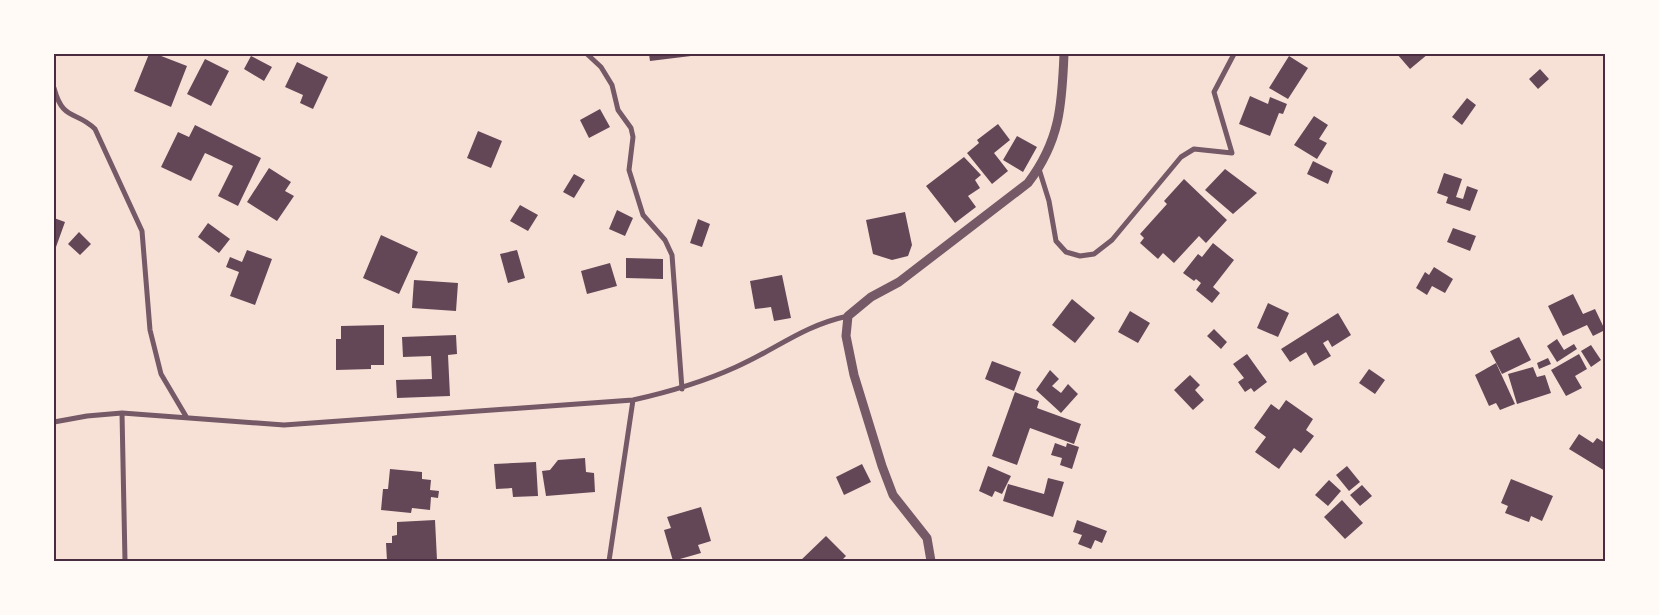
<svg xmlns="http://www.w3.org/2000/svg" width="1659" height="615" font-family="Ubuntu,sans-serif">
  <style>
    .building { fill: #644757 }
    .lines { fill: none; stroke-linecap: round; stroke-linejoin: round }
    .minor { stroke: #755966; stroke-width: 5 }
    .tertiary { stroke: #755966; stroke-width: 9 }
    .neatline { fill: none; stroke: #4a2c40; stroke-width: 2 }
  </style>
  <rect width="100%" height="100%" fill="#f7e1d7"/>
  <path class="building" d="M149,54H156L187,66L171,107L134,91Z
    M649,54H691V56L650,61Z
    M1397,54H1428L1410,69Z
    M251,56L272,67L264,81L244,69Z
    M1289,56L1308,68L1288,99L1269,88Z
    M205,59L229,71L211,106L187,94Z
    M297,62L328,77L313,109L300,103L303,95L285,87Z
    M1540,69L1549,79L1538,89L1529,79Z
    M1250,96L1268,104L1270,97L1287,104L1283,114L1279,113L1270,136L1239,124Z
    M1467,98L1476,105L1462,125L1452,117Z
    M600,109L610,127L589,138L580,120Z
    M1314,116L1328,125L1319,139L1327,143L1317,159L1294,145Z
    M998,124L1010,140L994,153L1008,171L992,184L967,153L979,143L977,140Z
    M195,125L261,158L238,206L218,196L233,166L205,153L191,181L161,167L178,132L189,137Z
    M478,131L502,141L491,168L467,158Z
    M1017,136L1037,147L1023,172L1003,160Z
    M964,157L981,175L975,180L980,188L968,196L976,207L955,223L926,186Z
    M1313,161L1333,171L1328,184L1307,174Z
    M269,168L291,182L285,191L294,196L277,221L247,202Z
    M1225,169L1257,193L1233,214L1205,190Z
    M1444,173L1462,179L1456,197L1463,199L1467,186L1478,190L1470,211L1446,203L1448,197L1437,193Z
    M574,174L585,180L574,198L563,192Z
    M1184,179L1227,220L1206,243L1199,236L1174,263L1163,253L1158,259L1140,243L1144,238L1140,234L1167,204L1164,201Z
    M520,205L538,215L528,231L510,221Z
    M617,210L633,218L625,236L609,229Z
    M905,212L912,245L908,256L892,260L873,254L866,220Z
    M54,218L65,222L56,247L54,246Z
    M698,219L710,224L702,247L690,243Z
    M208,223L230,239L219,253L198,237Z
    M1453,228L1476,236L1470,251L1447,242Z
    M79,232L91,244L80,255L68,244Z
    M381,235L418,252L399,294L363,278Z
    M1213,243L1234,260L1213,287L1220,293L1212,303L1196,290L1201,283L1196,279L1194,281L1183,273L1198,254L1202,257Z
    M247,250L272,259L255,305L230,296L239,272L226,267L230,257L242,262Z
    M517,250L525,278L508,283L500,254Z
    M626,258L663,259V279L626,278Z
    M610,263L617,286L587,294L581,271Z
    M1434,267L1453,279L1445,293L1432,286L1427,295L1416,288L1425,272L1429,275Z
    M782,275L791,318L774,321L771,307L755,309L750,281Z
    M414,280L458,283L456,311L412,308Z
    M1573,294L1583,314L1595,309L1605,330L1593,336L1587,325L1563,336L1548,306Z
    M1072,299L1095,318L1075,343L1052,325Z
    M1268,303L1289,313L1278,337L1257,328Z
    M1130,311L1150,323L1138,343L1118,332Z
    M1338,313L1351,335L1332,347L1328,340L1323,343L1331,356L1314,366L1306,352L1290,362L1281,349Z
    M384,325V365H371V369L336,370V339H341V326Z
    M1214,329L1227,342L1221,349L1207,336Z
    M456,335L457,354L448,355L450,396L397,398L396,380L432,379L431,356L403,357L402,337Z
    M1519,337L1531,360L1502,374L1490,351Z
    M1557,339L1564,350L1574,344L1577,349L1557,362L1547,346Z
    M1591,345L1601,360L1591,367L1581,351Z
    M1247,354L1267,382L1254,392L1251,388L1245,392L1238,382L1244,378L1233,364Z
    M1579,354L1587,369L1575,376L1582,388L1566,396L1551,370Z
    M1548,358L1551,364L1539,369L1537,363Z
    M992,361L1021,372L1014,391L985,379Z
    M1496,363L1515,404L1500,410L1496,403L1489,406L1475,375Z
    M1533,367L1537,377L1545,375L1551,393L1517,404L1508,374Z
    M1369,369L1385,380L1375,394L1359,383Z
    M1050,370L1059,379L1052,386L1061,393L1068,384L1078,394L1061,413L1036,390Z
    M1190,375L1200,385L1195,390L1204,400L1193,410L1174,390Z
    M1015,392L1039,401L1037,408L1081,424L1074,444L1030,428L1017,465L992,456Z
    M1286,400L1313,419L1306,430L1314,436L1301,453L1294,448L1279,469L1255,452L1266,437L1254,428L1271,404L1279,410Z
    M1579,434L1593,443L1597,438L1605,443V471L1569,449Z
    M1055,443L1066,447L1067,443L1079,447L1072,469L1060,465L1062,458L1051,455Z
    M585,458L586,472L594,473L595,492L546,496L542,471L550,470L558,460Z
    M536,462L538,496L513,497L512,488L496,489L494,464Z
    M862,464L871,482L844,495L836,477Z
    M988,466L1011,476L1002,494L995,491L992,497L979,491Z
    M1347,466L1360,482L1349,491L1336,475Z
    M390,469L422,472V479L431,480L430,490L439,491L438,498L431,497L430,510L412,508L411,513L381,510L383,489H388Z
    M1048,478L1064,482L1053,517L1003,501L1008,484L1044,494Z
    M1511,479L1553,496L1542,521L1531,516L1529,522L1505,513L1508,506L1501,503Z
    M1329,480L1341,491L1328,506L1315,495Z
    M1362,485L1372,496L1360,506L1350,495Z
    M1342,500L1363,523L1345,539L1324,517Z
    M701,507L711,541L698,545L701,553L673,561L664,530L671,528L667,517Z
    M435,520L437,560L387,561L386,543H392V536L397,535V522Z
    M1077,520L1107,531L1102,543L1095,540L1091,549L1078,544L1082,535L1073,532Z
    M826,536L846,556L841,561H800Z"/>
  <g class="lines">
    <path class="minor" d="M587,54L601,67L612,85L618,110L631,128L633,137L629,170L643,215L665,240L672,255L682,389
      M54,88C63,122 76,110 95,129L142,231L150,330L161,374L187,418
      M1039,169L1049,201L1056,241L1066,252L1080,256L1094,254L1112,240L1181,157L1194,149L1232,153L1214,92L1234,54
      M122,413L125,561
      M54,422L87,416L122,413L284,425L633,400C669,392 703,382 736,367C777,349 802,326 848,316
      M609,561L633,400"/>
    <path class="tertiary" d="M931,561L927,538L893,495L882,466L854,375L846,336L848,316L871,297L899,282L1028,183C1060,141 1062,105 1064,54"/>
  </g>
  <rect width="1659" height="615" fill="none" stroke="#fffaf5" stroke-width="110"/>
  <rect x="55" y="55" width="1549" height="505" class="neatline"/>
</svg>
